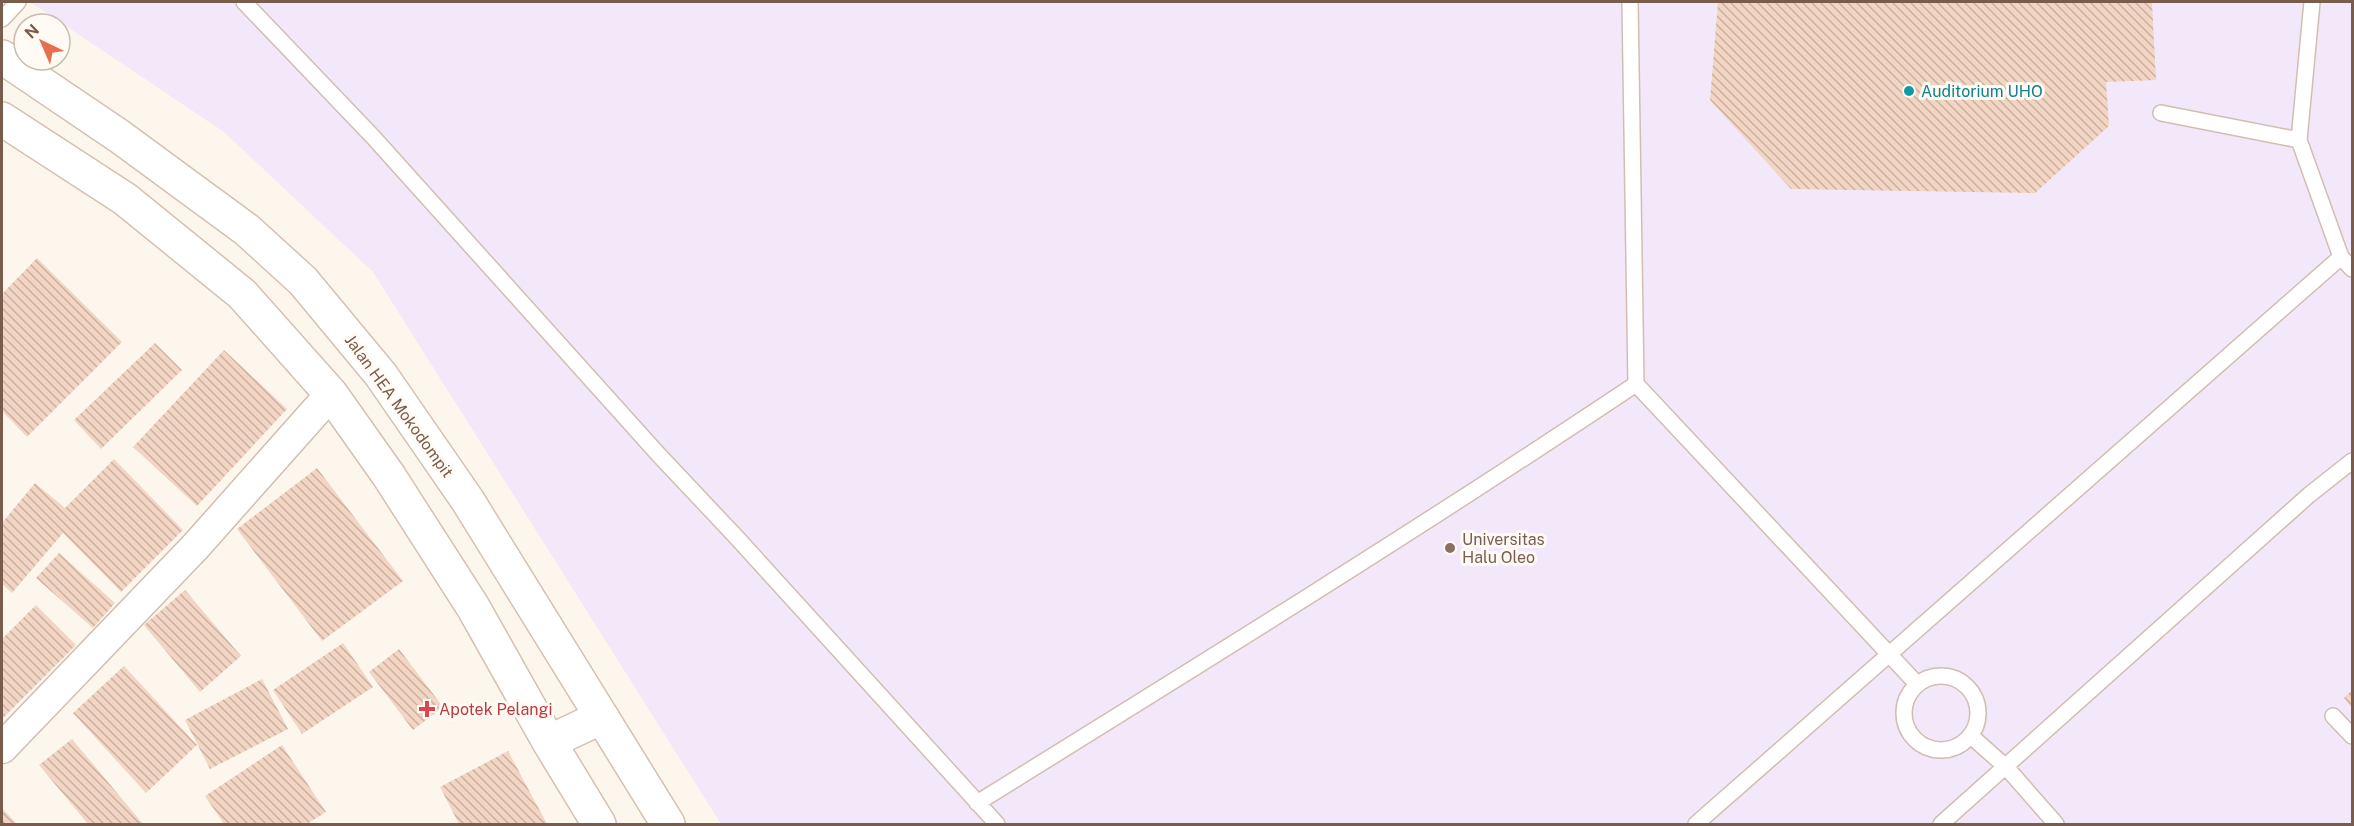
<svg xmlns="http://www.w3.org/2000/svg" width="2354" height="826" font-family="'Public Sans',sans-serif">
  <style>
    .education { fill: #f3e8fa }
    .building { fill: url(#building-back-hatch) }
    .lines { fill: none; stroke-linecap: round; stroke-linejoin: round }
    .lane-casing { stroke: #d1beb0; stroke-width: 18 }
    .street-casing { stroke: #d1beb0; stroke-width: 33 }
    .secondary-casing { stroke: #d6c0b0; stroke-width: 36 }
    .lane { stroke: #fff; stroke-width: 15 }
    .street { stroke: #fff; stroke-width: 30 }
    .secondary { stroke: #fff; stroke-width: 33 }
    .culture-dot { fill: #0f9aa8; stroke: #fffaf3; stroke-width: 2 }
    .education-dot { fill: #8d6e63; stroke: #fffaf3; stroke-width: 2 }
    .health-dot { fill: #e0444e; stroke: #fffaf3; stroke-width: 2 }
    .labels { text-anchor: middle; dominant-baseline: central; stroke-width: 6; stroke-linejoin: round; paint-order: stroke }
    .culture-label { font-size: 16px; fill: #0d838f; stroke: #fffaf3; text-anchor: start }
    .street-label { font-size: 16px; fill: #7a5c4d; stroke: #fffaf3 }
    .education-label { font-size: 16px; fill: #785e54; stroke: #fffaf3; text-anchor: start }
    .health-label { font-size: 16px; fill: #be3a42; stroke: #fffaf3; text-anchor: start }
  </style>
  <defs>
    <pattern id="building-back-hatch" width="6" height="6" patternUnits="userSpaceOnUse" patternTransform="scale(1.5)"><rect width="6" height="6" fill="#f3d5c3"/><path d="M-1 5l2 2M0 0l6 6M5-1l2 2" fill="none" stroke="#cab0a1"/></pattern>
  </defs>
  <rect width="100%" height="100%" fill="#fdf6ec"/>
  <path class="education" d="M30,2H2352V824H721L373,272L224,132Z"/>
  <path class="building" d="M1718,2L2152,3L2156,80L2106,82L2109,126L2035,193L1791,189L1710,100Z
    M37,258L122,342L27,437L2,411V294Z
    M155,343L182,370L101,449L74,420Z
    M224,350L287,409L197,506L133,447Z
    M114,459L183,530L121,592L63,533L12,593L2,584V523L35,483L65,508Z
    M317,468L403,581L322,641L237,529Z
    M59,553L115,603L93,628L36,578Z
    M185,590L241,656L200,692L144,625Z
    M36,605L76,645L2,719V639Z
    M343,643L373,687L302,734L273,690Z
    M399,649L443,707L413,730L369,672Z
    M124,666L197,745L146,793L73,713Z
    M262,679L288,729L210,769L185,720Z
    M2352,690V708L2344,698Z
    M72,739L143,824H88L39,765Z
    M282,745L326,812L307,824H224L205,796Z
    M508,751L547,824H459L440,787Z
    M2,808L17,824H2Z"/>
  <g class="lines">
    <defs>
      <path id="lane" d="M244,2L374,138L658,454L739,540L997,824
        M1630,2L1636,384L1917,684
        M2312,2L2299,140L2341,257L2352,269
        M2,19L18,2
        M2161,113L2299,140
        M1904 713a37 37 0 1 1 74 0a37 37 0 1 1-74 0Z
        M2333,716L2352,736
        M1971,736L2007,768L2056,824
        M977,803C1198,666 1419,529 1636,384
        M1696,824L2341,257
        M1941,824L2309,495L2352,461"/>
      <path id="street" d="M2,748L196,546L331,394"/>
      <path id="secondary" d="M2,57L119,136L247,230L303,281L381,375L468,501L668,824
        M2,119L125,199L242,294L331,394L389,476L473,607L549,742L599,824
        M549,742L602,717"/>
    </defs>
    <use href="#lane" class="lane-casing"/>
    <use href="#street" class="street-casing"/>
    <use href="#secondary" class="secondary-casing"/>
    <use href="#lane" class="lane"/>
    <use href="#street" class="street"/>
    <use href="#secondary" class="secondary"/>
  </g>
  <circle class="culture-dot" cx="1909" cy="91" r="6"/>
  <circle class="education-dot" cx="1450" cy="548" r="6"/>
  <path class="health-dot" d="M424 700h6v6h6v6h-6v6h-6v-6h-6v-6h6z"/>
  <g class="labels">
    <g class="culture-label">
      <text x="1921" y="91">Auditorium UHO</text>
    </g>
    <g class="street-label">
      <text transform="translate(399 406) rotate(54)">Jalan HEA Mokodompit</text>
    </g>
    <g class="education-label">
      <text x="1462" y="539">Universitas<tspan x="1462" dy="18">Halu Oleo</tspan></text>
    </g>
    <g class="health-label">
      <text x="439" y="709">Apotek Pelangi</text>
    </g>
  </g>
  <rect width="2354" height="826" fill="none" stroke="#7a5c4d" stroke-width="6"/>
  <g transform="translate(42 42) rotate(316)"><circle r="28" fill="#fffaf3" stroke="#cabbb1" stroke-width="1.5"/>
  <path d="M0-4.5L10 22L0 15L-10 22Z" fill="#e76f51"/>
  <text y="-9" font-size="16" font-weight="bold" text-anchor="middle" fill="#7a5c4d">N</text>
  </g>
</svg>
